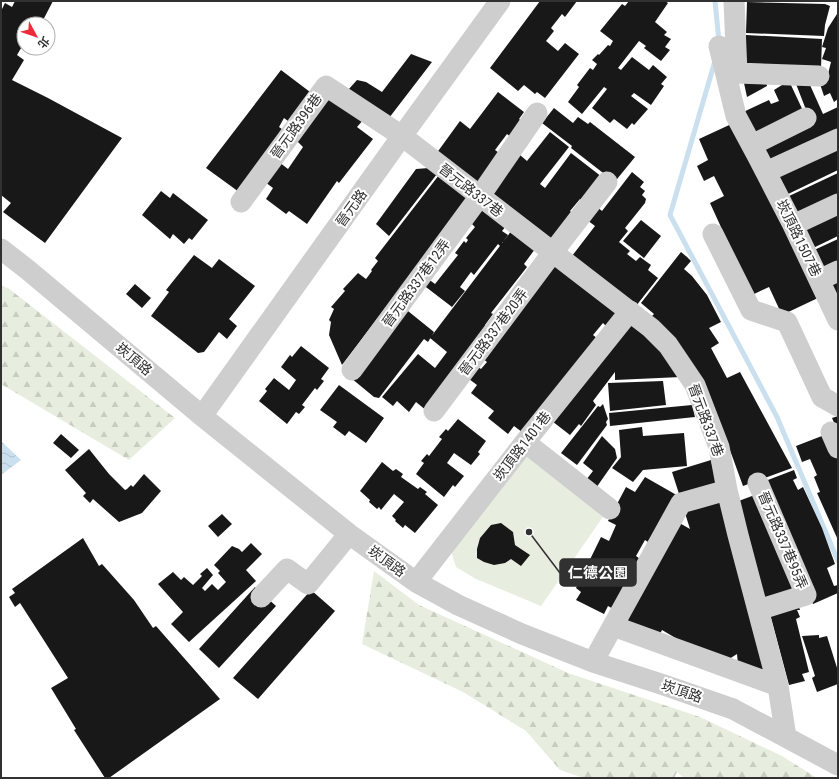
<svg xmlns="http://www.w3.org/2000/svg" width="839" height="779" font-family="'Roboto Condensed','Noto Sans TC',sans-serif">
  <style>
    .forest { fill: url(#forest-firs) }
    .park { fill: #e7eedf }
    .water { fill: url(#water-waves) }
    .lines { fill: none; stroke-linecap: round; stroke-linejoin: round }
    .stream { stroke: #cae0ef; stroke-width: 5 }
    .building { fill: #181818 }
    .minor { stroke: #cecece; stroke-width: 21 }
    .labels { text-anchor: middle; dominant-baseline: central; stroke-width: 4; stroke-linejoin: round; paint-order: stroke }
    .street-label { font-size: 14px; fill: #313131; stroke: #fff }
    .leader { fill: none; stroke: #313131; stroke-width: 1.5 }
    .callout-dot { fill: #313131; stroke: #fff; stroke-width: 1.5 }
    .callout { fill: #313131; stroke: #313131; stroke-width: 1.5 }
    .callout-label { font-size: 15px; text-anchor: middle; font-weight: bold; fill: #fff }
  </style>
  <defs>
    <pattern id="forest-firs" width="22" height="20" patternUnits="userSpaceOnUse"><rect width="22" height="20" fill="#e7eedf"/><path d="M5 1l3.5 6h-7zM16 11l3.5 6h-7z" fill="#c7cdc0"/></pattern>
    <pattern id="water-waves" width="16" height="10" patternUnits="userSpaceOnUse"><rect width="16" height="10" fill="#cae0ef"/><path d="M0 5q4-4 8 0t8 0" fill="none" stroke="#aec1cd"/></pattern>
  </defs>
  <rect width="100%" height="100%" fill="#fff"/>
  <path class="forest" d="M1,286L8,288L175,418L129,460L1,384Z
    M374,571L419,605L568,673L700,717L782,756L817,778H684L677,772L674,778H584L560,770L526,731L463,692L362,644Z"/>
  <path class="park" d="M526,453L605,514L541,606L476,579L456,567L451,551Z"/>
  <path class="water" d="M1,441L21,460L1,475Z"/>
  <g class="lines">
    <path class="stream" d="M715,1L719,42
      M715,61L670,215L777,417L838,561"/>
  </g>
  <path class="building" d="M15,1H53L41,24H24V43L17,55L24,60L12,80L48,98L122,138L45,243L3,212L11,203L1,195V11L5,3L12,7Z
    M540,1H577L565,17L562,14L551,28L554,31L546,41L558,51L565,43L579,54L545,98L537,92L535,94L524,85L518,91L490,68Z
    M629,1H665L668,3L655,22L667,32L664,35L671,39L665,47L670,50L661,61L644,48L646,46L639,41L618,68L621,70L632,57L649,70L653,65L667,77L661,84L664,86L651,105L634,93L631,96L648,109L634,125L632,123L627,129L614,119L610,123L592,108L607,89L604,87L582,114L568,102L579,87L577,85L590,68L593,70L597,64L592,60L598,54L599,55L608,45L610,46L613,41L600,31L622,4L625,6Z
    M747,2L825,4L830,6L825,25L824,36L746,33Z
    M837,14L838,15V99L834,102L830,93L824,96L820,84L828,74L831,62L822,59L826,48L822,47L828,28Z
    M746,35L822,39L821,68L743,66Z
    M411,54L432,62L389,118L348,90L357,80L366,82L382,92Z
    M281,70L314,95L292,124L284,118L279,127L286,132L239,192L206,168Z
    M766,80L767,86L747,97L744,83L750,82V84Z
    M790,83L805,115L752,140L739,114L769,100L771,104L779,101L774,90L782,85Z
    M796,84L810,85L823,114L838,107V134L771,165L762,143L810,120Z
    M498,92L524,112L519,119L526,124L514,140L507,134L495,150L502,155L478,186L436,154L460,121L470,129Z
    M330,95L364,119L357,127L373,139L339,183L337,181L307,224L289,211L286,214L266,199L273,188L265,182L279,162L288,169L303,147L296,140Z
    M554,108L573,123L578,117L588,124L590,122L635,157L613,184L607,176L571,148L572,146L542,123Z
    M740,120L820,297L782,315L769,287L752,295L710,203L724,196L714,176L704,181L697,166L708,160L699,139Z
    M550,132L569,147L540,184L545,188L571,153L602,177L583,202L580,199L570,211L574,215L552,242L490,197L520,155L527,161Z
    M838,143V170L786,195L776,172Z
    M429,168L437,174L389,236L376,224L416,169Z
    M632,172L644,182L640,187L645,191L642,195L646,199L645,203L625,228L628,231L619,242L630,251L627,254L636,261L640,257L651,265L648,270L658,278L636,306L572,256L595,226L587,220L597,207L602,211Z
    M838,173V199L797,219L787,197Z
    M439,175L469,198L342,365L329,335L331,322L329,320L334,309L331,307L345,291L343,289L358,273L366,279L372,271L371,270L378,261L375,258Z
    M161,191L170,198L173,193L208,220L192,240L189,238L184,244L173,234L170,239L142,215Z
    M480,206L506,226L502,231L508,235L500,246L498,244L474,275L471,272L460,287L465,291L452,307L422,284L427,278L435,284L458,255L455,253L464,241L466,243L468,240L466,238L475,227L469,221Z
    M838,210V236L811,249L801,227Z
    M641,220L661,236L644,258L623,241Z
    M512,230L535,249L524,264L527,267L491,313L493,314L485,325L489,329L427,411L416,402L409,412L397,401L393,406L382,397L418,354L435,368L447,352L430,338Z
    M838,239V265L822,273L812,251Z
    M681,252L687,257L691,261L684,269L692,276L707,295L721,322L709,328L719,343L711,348L727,378L740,372L792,468L743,486L731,453L711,409L650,318L654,314L641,303Z
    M194,255L212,268L219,259L255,286L229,319L237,326L227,339L219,332L204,352L198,353L151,316L169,292L166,290Z
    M558,261L618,310L606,326L603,323L593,335L598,339L526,435L514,426L508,434L488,418L494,411L471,393L477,385L469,379L478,367L481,369L487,362L482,358Z
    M838,275V302L826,280Z
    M135,284L151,298L142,308L126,294Z
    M403,307L434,332L428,342L424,339L379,398L374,397L351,378Z
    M629,316L659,341L681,377L615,380V372L593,401L596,405L581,426L579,424L570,435L548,418Z
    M301,346L329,368L321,379L324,381L317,390L315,388L302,405L305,407L299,414L296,412L287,424L259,401L267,391L265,389L274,378L289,390L296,380L281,367L290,355L292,357Z
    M663,381L666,405L610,411L608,383Z
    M339,385L384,418L366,443L349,431L345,436L333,427L337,422L320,410Z
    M603,404L608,419L606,422L607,425L577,465L561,453L598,406L600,407Z
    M692,405L695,417L610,426L609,413Z
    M838,416V427H836L832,418Z
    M458,419L486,441L478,452L480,454L471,465L454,453L447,463L464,476L455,487L453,485L444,497L416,474L424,463L421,461L427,454L429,456L442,439L439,437L446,429L448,431Z
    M642,427L643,436L684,433L687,466L643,470L633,482L612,468L621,457L619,430Z
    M61,434L79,450L71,458L53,443Z
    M827,434L838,460V540L817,493L820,492L814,477L817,475L810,459L802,462L796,446Z
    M602,436L615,449L617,458L596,488L586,480L593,471L583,463Z
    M89,449L109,474L125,490L127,489L131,485L133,487L144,474L161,491L142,513L119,522L93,499L90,503L83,496L86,493L65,470Z
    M711,460L717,486L680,497L672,472Z
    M382,462L393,471L396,469L403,474L401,477L418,489L420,487L427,492L425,494L438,505L415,533L405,525L403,528L395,521L396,520L392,516L404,502L394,494L381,510L379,507L377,509L369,502L370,500L360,491Z
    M794,470L797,478L793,480L798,490L803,487L822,528L835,564L827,568L834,586L838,585V593L813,604L760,483Z
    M645,477L680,497L651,544L645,540L636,556L643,561L615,610L608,606L604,614L576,600L581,592L576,588L601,537L609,541L616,525L608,521L626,487L635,492Z
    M760,493L803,588L764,600L736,502Z
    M719,499L769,672L738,665L737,654L726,661L696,650L662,630L658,638L623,620L676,521L690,529L684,510Z
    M222,514L232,524L218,537L208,526Z
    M501,523L513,532L515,545L530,555L521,566L511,559L505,563L494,565L484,562L477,558V549L480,538L491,525Z
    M83,538L99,566L102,564L134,600L153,628L156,626L220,699L109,778H105L74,730L76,729L51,688L68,678L20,603L15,607L9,597L15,593L12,589Z
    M251,543L262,554L246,570L256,581L189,642L171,624L183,612L158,584L173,572L181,580L184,577L193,585L202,576L200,574L207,568L213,575L202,588L205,591L212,584L218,590L226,582L218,573L220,571L214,565L232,546L239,549L242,552Z
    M255,587L276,606L219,668L199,649Z
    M311,590L335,611L258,699L233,678Z
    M797,602L800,610H797L800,617L796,619L809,672L802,674L805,681L789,685L769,610Z
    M819,635V638L827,636L838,671V684L817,692L812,678L815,676L802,636Z"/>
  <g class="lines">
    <path class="minor" d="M734,1L737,73L819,76
      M719,46L736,116L758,157L793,225L838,320
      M752,145L806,118
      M766,172L838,139
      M241,202L326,86L402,136L651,328L668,345L695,385L719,447L727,490L738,535L778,686L786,737
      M793,225L838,204
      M713,234L751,310L787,322L822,397L838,406
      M1,249L28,270L202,416L349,534L416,582L458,605L522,634L593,662L664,685L733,709L838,765
      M819,280L838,271
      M352,370L480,196L537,113
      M434,411L553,252L607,182
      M202,416L402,136L500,1
      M831,432L838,448
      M525,442L610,509
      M416,582L525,442L630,311
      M261,597L287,569L308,584L349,534
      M758,610L806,595L758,483
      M613,626L778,686
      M593,662L681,503L727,490"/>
  </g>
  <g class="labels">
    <g class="street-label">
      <text transform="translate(296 126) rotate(-54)">晉元路396巷</text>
      <text transform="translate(471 190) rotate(38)">晉元路337巷</text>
      <text transform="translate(351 208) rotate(-54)">晉元路</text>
      <text transform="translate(799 238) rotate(64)">崁頂路1507巷</text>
      <text transform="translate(416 283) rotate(-54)">晉元路337巷12弄</text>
      <text transform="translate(493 332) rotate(-53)">晉元路337巷20弄</text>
      <text transform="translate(134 359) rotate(40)">崁頂路</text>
      <text transform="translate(706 420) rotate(70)">晉元路337巷</text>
      <text transform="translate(522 446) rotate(-52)">崁頂路1401巷</text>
      <text transform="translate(783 540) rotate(67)">晉元路337巷95弄</text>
      <text transform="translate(387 561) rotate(36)">崁頂路</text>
      <text transform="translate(682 691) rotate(19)">崁頂路</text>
    </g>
  </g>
  <path class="leader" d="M529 532L560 573"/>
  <circle class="callout-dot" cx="529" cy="532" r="4"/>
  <rect class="callout" x="560" y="559" width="76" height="27" rx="4"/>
  <g class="callout-label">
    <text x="598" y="578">仁德公園</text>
  </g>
  <rect width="839" height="779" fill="none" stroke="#313131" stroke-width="4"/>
  <g transform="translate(36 36) rotate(130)"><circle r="19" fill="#ffffff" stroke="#adadad"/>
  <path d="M0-3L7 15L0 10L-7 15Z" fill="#ef2b3a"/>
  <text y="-6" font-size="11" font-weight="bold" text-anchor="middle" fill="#313131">北</text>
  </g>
</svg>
